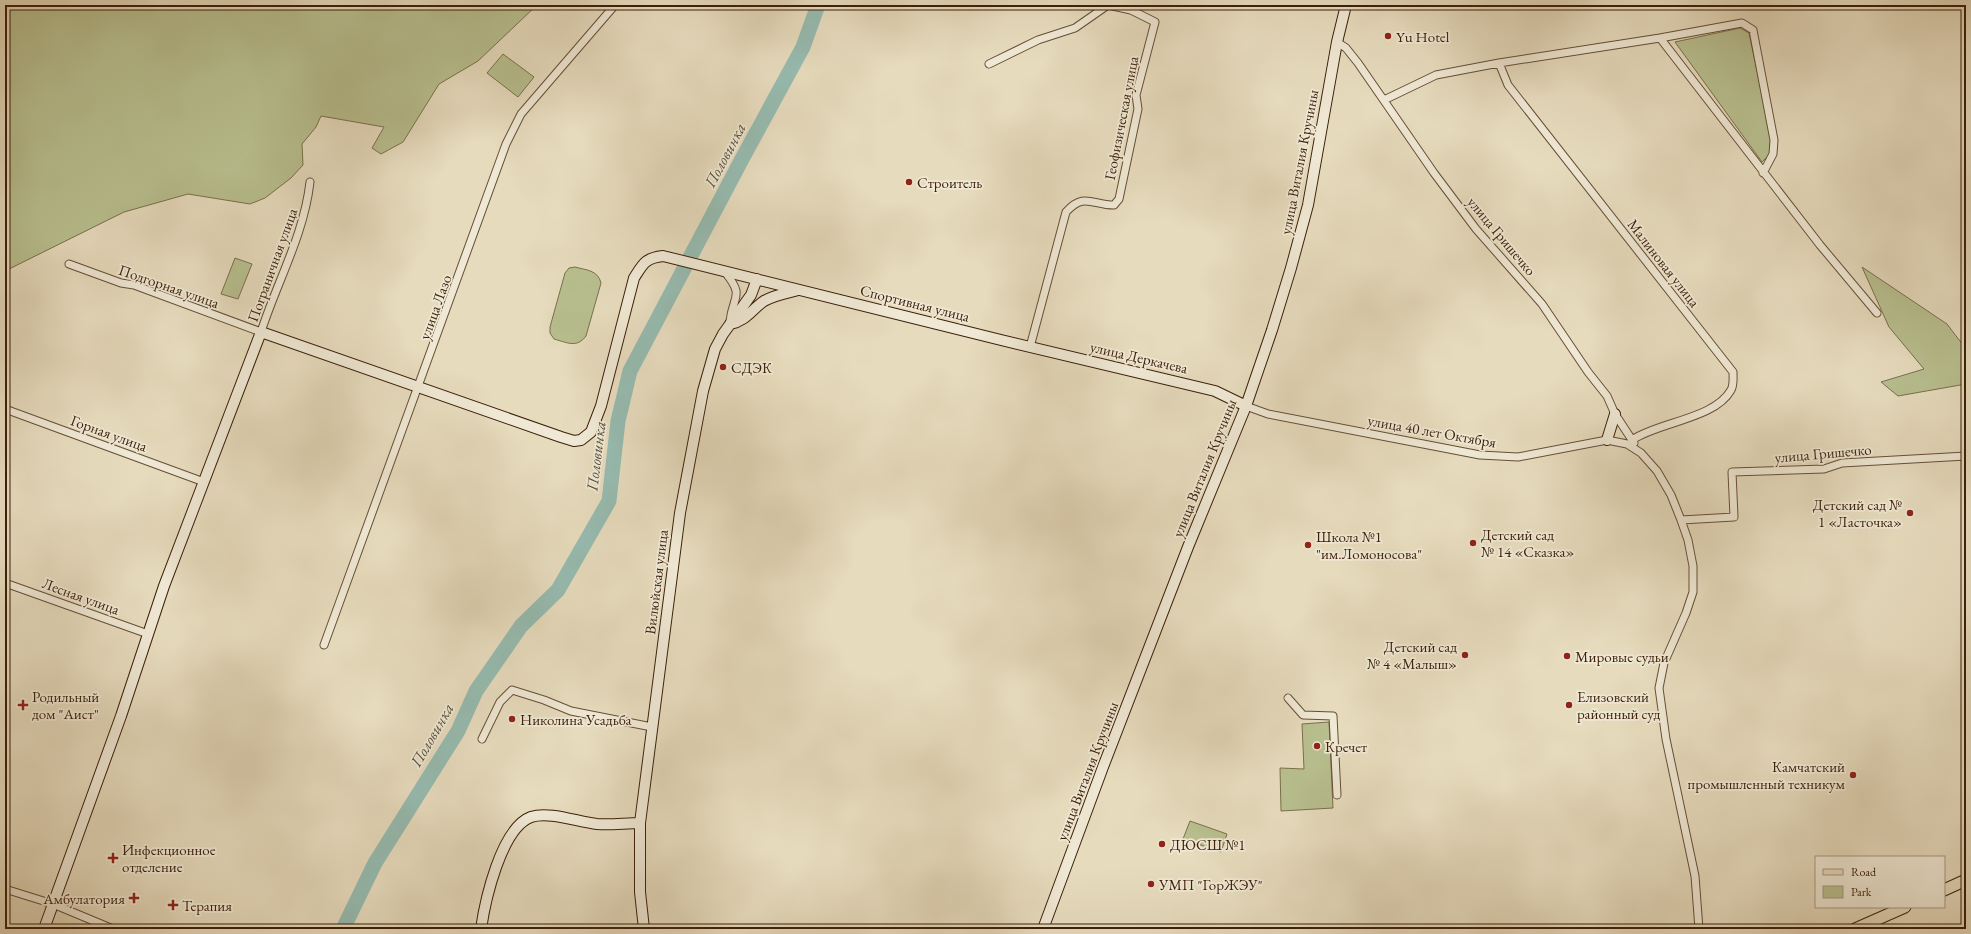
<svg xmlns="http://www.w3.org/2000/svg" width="1971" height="934" font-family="'EB Garamond',serif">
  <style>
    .green { fill: #b8bf8f; stroke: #7a6f4c }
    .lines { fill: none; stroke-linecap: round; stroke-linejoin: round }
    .river { stroke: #96bbb0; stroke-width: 15 }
    .street-casing { stroke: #664e36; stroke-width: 9 }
    .secondary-casing { stroke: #3c1f09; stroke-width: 12 }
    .primary-casing { stroke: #3c1f09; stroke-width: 13 }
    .street { stroke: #efe8d4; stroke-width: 7 }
    .secondary { stroke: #efe8d4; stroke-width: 10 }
    .primary { stroke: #e6dbbd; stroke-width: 11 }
    .poi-dot { fill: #8f2418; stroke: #efe8d4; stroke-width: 1.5 }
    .labels { text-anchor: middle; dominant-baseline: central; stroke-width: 3.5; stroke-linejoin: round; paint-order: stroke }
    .poi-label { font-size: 15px; fill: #3c1f09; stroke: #efe8d4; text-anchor: start }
    .street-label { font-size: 15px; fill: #3c1f09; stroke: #efe8d4 }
    .water-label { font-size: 16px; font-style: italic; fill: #574e3b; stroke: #efe8d4 }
  </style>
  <rect width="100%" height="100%" fill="#e6dbbd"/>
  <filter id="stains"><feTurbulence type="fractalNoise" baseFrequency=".005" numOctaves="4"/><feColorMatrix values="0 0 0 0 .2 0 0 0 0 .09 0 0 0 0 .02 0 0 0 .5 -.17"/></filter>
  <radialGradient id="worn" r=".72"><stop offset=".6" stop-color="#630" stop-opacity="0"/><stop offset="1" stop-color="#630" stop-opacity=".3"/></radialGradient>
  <path class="green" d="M5,5H537L478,61L439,84L403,142L381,154L372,148L384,127L321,116L316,127L302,144L303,165L291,178L265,198L250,204L188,194L124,212L5,271Z
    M1740,28L1749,33L1771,137L1770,154L1762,162L1675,42Z
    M503,54L534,77L518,97L487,73Z
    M235,258L252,264L238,299L221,294Z
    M575,267C586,270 598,270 601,283L586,336C577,348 568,343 554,339L550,333V327L565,273L569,268Z
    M1862,267L1947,324L1966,349V384L1898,396L1881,382L1924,369L1889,327Z
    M1329,722L1333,808L1281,811L1280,768L1304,769L1302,724Z
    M1190,821L1227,834L1221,852L1183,839Z"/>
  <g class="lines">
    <path class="river" d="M343,929L375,863L458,731L476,691L521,626L558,590L609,501L618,421L630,371L742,159L803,47L818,5"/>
    <defs>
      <path id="street" d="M1660,38L1742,23L1753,30L1774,140L1773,154L1763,173
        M1337,42L1346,48L1358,63L1434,173L1476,229L1542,304L1588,372L1607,396L1615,414L1634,443
        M1499,63L1508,85L1733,372C1733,377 1734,385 1731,390C1715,419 1658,422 1632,440
        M989,64L1038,40L1075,28L1108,5L1131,10L1155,22L1136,95L1138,109L1119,199L1114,205C1092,205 1084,192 1066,212L1030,347
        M1384,100L1436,75L1499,63L1660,38L1820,245L1877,313
        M69,264L121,283L134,285L261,332C277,282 304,235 310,182
        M725,272C745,297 733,295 730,321
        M1246,406L1268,414L1480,455L1518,457L1607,440L1627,444L1641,453L1657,471L1671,495L1681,520L1688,540L1693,566V592L1686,613L1664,663L1659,688L1666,739L1695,876L1699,929
        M5,409L204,482
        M1681,520L1734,517L1732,472L1824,469L1842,463L1966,456
        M5,583L148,634
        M324,645L506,144L521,114L615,5
        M1288,698L1303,715L1333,716L1337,795
        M482,739L500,702L512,690L544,700L571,711L652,727
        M5,889L53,904L113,929"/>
      <path id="secondary" d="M730,324C746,321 751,310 764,301C774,295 787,293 798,290
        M1607,440L1615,414
        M44,929L121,716L164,586L261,332L561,437L574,441L581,440L591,432L601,406L634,278C643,264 645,258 663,256L1001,340L1215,391L1246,406
        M481,929C485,901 501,828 531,817C549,811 578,822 597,824C611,825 626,823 640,823
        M644,929L640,892V823L680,513L703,391L715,349L723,334L751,295L757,279
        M1043,929L1103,767L1188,547L1246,406L1272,330L1291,268L1308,205L1337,42L1346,5"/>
      <path id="primary" d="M1944,890L1966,880
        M1855,929L1905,907"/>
    </defs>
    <use href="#street" class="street-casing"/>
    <use href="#secondary" class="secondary-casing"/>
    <use href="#primary" class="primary-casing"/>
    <use href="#street" class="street"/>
    <use href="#secondary" class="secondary"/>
    <use href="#primary" class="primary"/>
  </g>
  <g class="poi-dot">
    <circle cx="1388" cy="36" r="4"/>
    <circle cx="909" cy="182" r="4"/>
    <circle cx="723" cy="367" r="4"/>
    <circle cx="1910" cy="513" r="4"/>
    <circle cx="1473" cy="543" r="4"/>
    <circle cx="1308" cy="545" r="4"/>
    <circle cx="1465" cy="655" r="4"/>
    <circle cx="1567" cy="656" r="4"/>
    <path d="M21 699h4v4h4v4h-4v4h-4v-4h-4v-4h4z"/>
    <circle cx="1569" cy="705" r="4"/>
    <circle cx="512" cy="719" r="4"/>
    <circle cx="1317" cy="746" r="4"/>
    <circle cx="1853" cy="775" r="4"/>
    <circle cx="1162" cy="844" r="4"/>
    <path d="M111 852h4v4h4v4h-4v4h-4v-4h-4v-4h4z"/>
    <circle cx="1151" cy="884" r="4"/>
    <path d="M132 892h4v4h4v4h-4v4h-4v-4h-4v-4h4z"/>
    <path d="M171 899h4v4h4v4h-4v4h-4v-4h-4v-4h4z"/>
  </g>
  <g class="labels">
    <g class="poi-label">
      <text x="1396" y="36">Yu Hotel</text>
      <text x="917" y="182">Строитель</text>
      <text x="731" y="367">СДЭК</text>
      <text x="1902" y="504" text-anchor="end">Детский сад №<tspan x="1902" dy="17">1 «Ласточка»</tspan></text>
      <text x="1481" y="534">Детский сад<tspan x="1481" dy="17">№ 14 «Сказка»</tspan></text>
      <text x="1316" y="536">Школа №1<tspan x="1316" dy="17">"им.Ломоносова"</tspan></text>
      <text x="1457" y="646" text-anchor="end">Детский сад<tspan x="1457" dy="17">№ 4 «Малыш»</tspan></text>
      <text x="1575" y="656">Мировые судьи</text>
      <text x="32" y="696">Родильный<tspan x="32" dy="17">дом "Аист"</tspan></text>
      <text x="1577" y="696">Елизовский<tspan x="1577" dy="17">районный суд</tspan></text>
      <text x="520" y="719">Николина Усадьба</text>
      <text x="1325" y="746">Кречет</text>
      <text x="1845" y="766" text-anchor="end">Камчатский<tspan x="1845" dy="17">промышленный техникум</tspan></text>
      <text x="1170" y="844">ДЮСШ №1</text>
      <text x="122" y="849">Инфекционное<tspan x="122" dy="17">отделение</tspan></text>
      <text x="1159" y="884">УМП "ГорЖЭУ"</text>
      <text x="125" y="898" text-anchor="end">Амбулатория</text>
      <text x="182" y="905">Терапия</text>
    </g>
    <g class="street-label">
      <text transform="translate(1121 118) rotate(-79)">Геофизическая улица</text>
      <text transform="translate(1299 162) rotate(-79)">улица Виталия Кручины</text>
      <text transform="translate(1502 236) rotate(50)">улица Гришечко</text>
      <text transform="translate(1664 263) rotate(52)">Малиновая улица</text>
      <text transform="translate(272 265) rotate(-70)">Пограничная улица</text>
      <text transform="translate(169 286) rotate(19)">Подгорная улица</text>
      <text transform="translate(915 303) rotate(14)">Спортивная улица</text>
      <text transform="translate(435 307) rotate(-70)">улица Лазо</text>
      <text transform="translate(1139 357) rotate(13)">улица Деркачева</text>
      <text transform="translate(1432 431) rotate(10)">улица 40 лет Октября</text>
      <text transform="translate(109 433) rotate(20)">Горная улица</text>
      <text transform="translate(1823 453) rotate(-5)">улица Гришечко</text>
      <text transform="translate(1204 468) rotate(-68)">улица Виталия Кручины</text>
      <text transform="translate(656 582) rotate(-83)">Вилюйская улица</text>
      <text transform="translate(81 596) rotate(20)">Лесная улица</text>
      <text transform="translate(1087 771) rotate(-69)">улица Виталия Кручины</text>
    </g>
    <g class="water-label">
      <text transform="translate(725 155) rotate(-62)">Половинка</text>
      <text transform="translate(596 456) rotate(-83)">Половинка</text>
      <text transform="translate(432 735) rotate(-60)">Половинка</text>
    </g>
  </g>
  <rect width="1971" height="934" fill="none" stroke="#e6dbbd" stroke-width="20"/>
  <rect x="6" y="6" width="1959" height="922" fill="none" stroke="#3c1f09" stroke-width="2"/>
  <rect x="10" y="10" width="1951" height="914" fill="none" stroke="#3c1f09"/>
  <rect x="1815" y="856" width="130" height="52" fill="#efe8d4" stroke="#a79883"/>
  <rect x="1823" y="869" width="20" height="6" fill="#e6dbbd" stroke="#a79883"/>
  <text x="1851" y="876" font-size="12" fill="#3c1f09">Road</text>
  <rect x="1823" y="886" width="20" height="12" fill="#b8bf8f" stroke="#a79883"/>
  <text x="1851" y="896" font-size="12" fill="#3c1f09">Park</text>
  <rect width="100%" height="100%" filter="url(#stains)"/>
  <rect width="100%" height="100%" fill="url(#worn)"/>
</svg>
